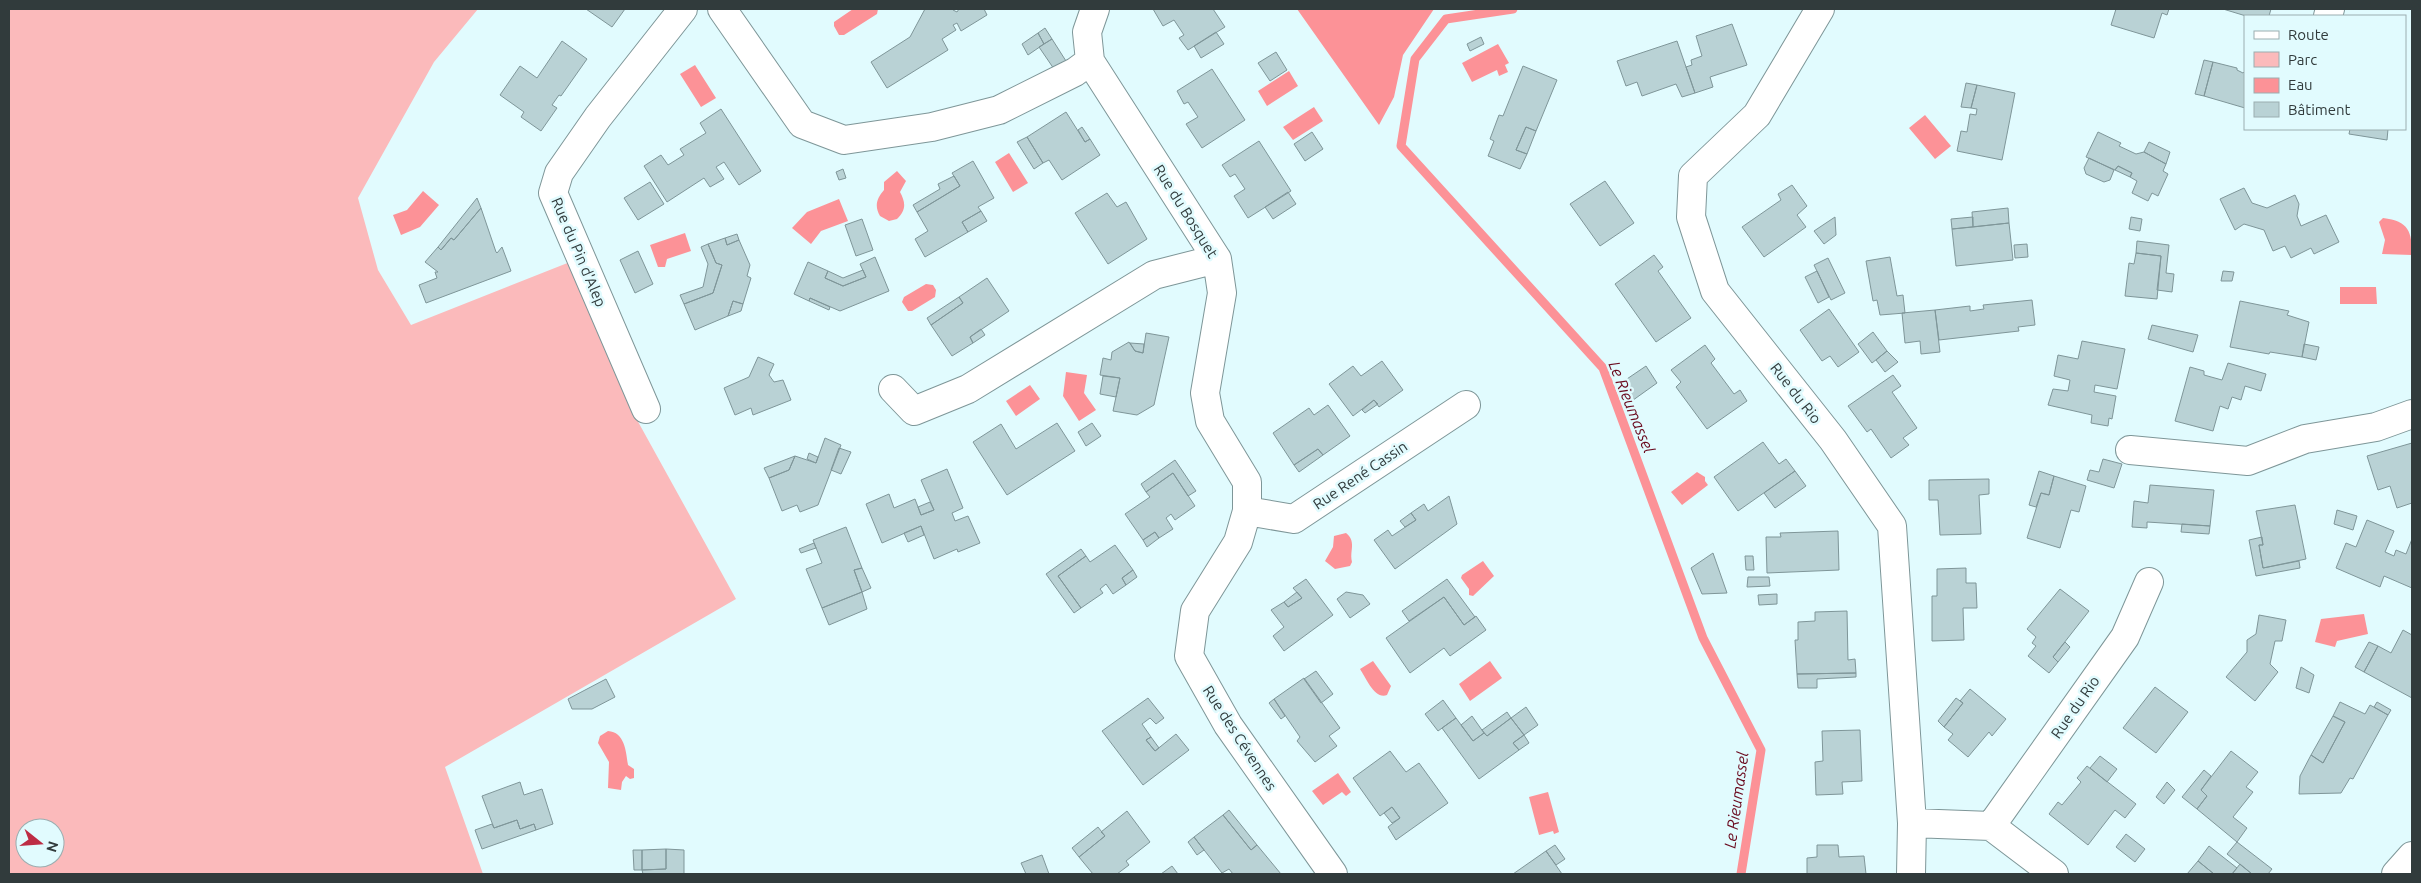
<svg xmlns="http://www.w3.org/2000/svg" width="2421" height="883" font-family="Ubuntu,sans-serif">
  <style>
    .green { fill: #fbbabb; fill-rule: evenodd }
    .water { fill: #fc9297 }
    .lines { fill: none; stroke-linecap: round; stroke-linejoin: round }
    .stream { stroke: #fc9297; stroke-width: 9 }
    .building { fill: #b9d2d5; stroke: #7f9699 }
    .street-casing { stroke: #7e9698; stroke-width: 30 }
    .secondary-casing { stroke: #7e9698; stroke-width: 30 }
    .street { stroke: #fff; stroke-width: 28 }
    .secondary { stroke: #fff; stroke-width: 28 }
    .labels { text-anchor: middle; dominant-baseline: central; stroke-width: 5; stroke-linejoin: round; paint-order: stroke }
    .street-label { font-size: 15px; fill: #313b3c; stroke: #e1fbfe }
    .water-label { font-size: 16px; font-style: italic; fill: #6a091e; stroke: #e1fbfe }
  </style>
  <rect width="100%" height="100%" fill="#e1fbfe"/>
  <path class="green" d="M9,9H478L434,62L358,198L378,270L411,325L570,262L636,418L736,599L445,767L483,874H9ZM25,828H55V858H25Z"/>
  <path class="water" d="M853,9H878L877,14L844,35H839L834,26V22Z
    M1297,9H1434L1403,55L1394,97L1379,125Z
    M1498,44L1509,63L1505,65L1508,72L1499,76L1497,70L1472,82L1462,63Z
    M695,65L716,98L701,107L680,74Z
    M1289,71L1298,86L1267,106L1258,91Z
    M1314,107L1323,121L1293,140L1283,127Z
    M1925,115L1951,146L1935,159L1909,128Z
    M1009,153L1028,183L1013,192L995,162Z
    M897,171L906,181L900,192C906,203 906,210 897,219L889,221L880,216C874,206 877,198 884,190V182Z
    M423,191L439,205L420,227L401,235L393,215L407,210Z
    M839,199L848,221L821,231L811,244L792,228L807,212Z
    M2383,218C2409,221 2412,232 2412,255L2382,254L2385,240L2379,222Z
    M685,233L691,251L667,259L665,267H658L650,245Z
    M926,284L933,285L936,290L935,297L912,311H908L902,302L904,297Z
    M2340,287H2376L2377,304H2340Z
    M1066,372L1087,375L1084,393L1096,410L1079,421L1063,396Z
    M1030,385L1040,399L1016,416L1006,401Z
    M1697,472L1705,477V481L1708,485L1682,505L1671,492Z
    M1346,533C1357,542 1349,551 1352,562L1350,566L1335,569L1325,561L1333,547L1334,536Z
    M1483,561L1494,576L1473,596L1469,595V589L1461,578L1462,575Z
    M2364,614L2368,634L2337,641L2335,647L2315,642L2321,619Z
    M1373,661L1391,686L1387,695C1375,700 1366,678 1360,669Z
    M1490,661L1502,678L1470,701L1459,684Z
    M608,731C625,732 626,752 628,765L634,769V778L630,779L626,776L622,782L621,790L608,788L609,762L598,743L600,736Z
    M1338,773L1351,792L1346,796L1342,792L1323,805L1312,791Z
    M1548,792L1559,832L1554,834L1553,831L1539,835L1529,797Z"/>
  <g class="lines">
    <path class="stream" d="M1513,9L1446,19L1415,59L1401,146L1603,368L1703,638L1761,750L1741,874"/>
  </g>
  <path class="building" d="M586,9H625L612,27Z
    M925,9H954L953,10L957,12L959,9H984L987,15L961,31L957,23L953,25L956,30L942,39L948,50L887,88L871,62L910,37Z
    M1153,9H1213L1225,27L1188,50L1179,38L1184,35L1174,20L1163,26Z
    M2116,9H2169L2167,15L2162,13L2154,38L2111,25Z
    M2223,9H2271L2269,16H2246Z
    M1732,24L1747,65L1710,77L1713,87L1695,93L1686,67L1692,65L1691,60L1702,56L1696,36Z
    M1045,28L1052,39L1044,44L1038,33Z
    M1216,32L1224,44L1201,58L1194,46Z
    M1038,33L1044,44L1028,55L1022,44Z
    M1481,37L1484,44L1470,51L1467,44Z
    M1052,39L1066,61L1054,69L1039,47Z
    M562,41L587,59L561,96L559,95L552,105L557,108L541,131L521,117L524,112L500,95L520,66L537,78Z
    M1677,41L1695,93L1682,97L1676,84L1642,96L1637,82L1626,86L1617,61Z
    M1276,52L1287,70L1270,81L1258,63Z
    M2204,60L2213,62L2204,96L2195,94Z
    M2213,62L2237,68V70L2243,73L2245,71V108L2204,96Z
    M1523,66L1557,80L1536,131L1526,127L1516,150L1527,154L1520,169L1488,156L1494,141L1490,139L1499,115L1503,116Z
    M1212,69L1245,120L1202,148L1186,124L1198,117L1188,102L1184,104L1177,91Z
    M1966,83L1977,85L1971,108L1961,107Z
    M1977,85L2015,93L2002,160L1957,151L1961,131L1967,132L1970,114L1976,115L1977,109L1971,108Z
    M721,109L761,171L739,185L724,162L716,167L724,179L710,187L704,178L667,202L644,166L661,155L668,165L684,155L680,149L706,133L700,123Z
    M1066,112L1085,142L1090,139L1100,155L1062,180L1049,160L1043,163L1027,137Z
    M1082,127L1090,139L1085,142L1078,130Z
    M1526,127L1536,131L1527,154L1516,150Z
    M2350,129H2388L2387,140L2349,134Z
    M1312,132L1323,149L1305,161L1294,144Z
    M2098,132L2121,143L2119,146L2136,154L2144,152L2166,164L2163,171L2168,174L2158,196L2152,193L2148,201L2132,193L2137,181L2130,177L2132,173L2118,166L2115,170L2086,157Z
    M1027,137L1043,163L1034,169L1017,142Z
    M1259,141L1291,191L1248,218L1234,196L1245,189L1235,174L1230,177L1222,165Z
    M2149,142L2170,152L2166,164L2144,152Z
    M2089,158L2114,170L2110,180L2104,182L2086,174L2084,168Z
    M973,161L994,198L978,207L981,211L962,222L968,232L925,257L915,239L928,231L917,212L960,186L952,173Z
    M2118,166L2132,173L2130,177L2115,170Z
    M843,169L846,178L839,180L836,172Z
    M954,176L960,186L917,212L913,205L940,189L938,184Z
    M1605,181L1634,223L1600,246L1570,204Z
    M650,182L664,204L638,220L624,198Z
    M1792,185L1807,206L1797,215L1806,227L1764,257L1742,227L1781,200L1778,194Z
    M2244,188L2252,203L2267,208L2295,195L2299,204L2297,216L2301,226L2326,215L2339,242L2314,254L2311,248L2291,258L2285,246L2273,251L2264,230L2244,224L2235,230L2220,199Z
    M1288,192L1296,204L1273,219L1265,207Z
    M1107,193L1117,207L1126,202L1147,239L1108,264L1075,213Z
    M477,198L481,208L454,240L451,238L441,250L438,247Z
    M481,208L496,252L497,253L502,247L511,271L426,303L419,285L437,278L435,272H438L425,262L438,247L441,250L451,238L454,240Z
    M2008,208L2009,223L1973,227L1972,212Z
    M981,211L987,221L968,232L962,222Z
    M1835,217L1836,235L1824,244L1814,231Z
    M1973,217V227L1952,229L1951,219Z
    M2131,217L2142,219L2140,231L2129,229Z
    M862,219L873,250L856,256L845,225Z
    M2009,223L2013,260L1956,266L1952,229Z
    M737,234L739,240L727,245L725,238Z
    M725,238L727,245L739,240L750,265L747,276L751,278L743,304L733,301L728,316L695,330L684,304L713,293L722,265L716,263L708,244Z
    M2137,241L2169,245L2166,273L2174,274L2172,292L2157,290L2161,256L2136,253Z
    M708,244L716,263L722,265L713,293L684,304L680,295L703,287L708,264L701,247Z
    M2027,244L2028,257L2015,258L2014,245Z
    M638,251L653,284L635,293L620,260Z
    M2136,253L2161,256L2157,299L2125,296L2129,263L2134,264Z
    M1654,255L1663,267L1658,271L1691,318L1656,342L1615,284Z
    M875,257L889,291L840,311L810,298L809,301L794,294L808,262L828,271L825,278L843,286L866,277L860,264Z
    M1890,257L1897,296L1903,295L1905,313L1880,315L1877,300L1873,301L1866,261Z
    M1828,258L1845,293L1831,300L1814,265Z
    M863,270L866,277L843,286L825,278L828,271L843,278Z
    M1817,271L1829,297L1818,303L1805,277Z
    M2223,271L2234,272L2232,281H2221Z
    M987,278L1009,311L970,337L973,343L952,356L931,325L963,303L959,297Z
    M959,297L963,303L931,325L927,318Z
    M810,298L830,307L829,310L809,301Z
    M2032,300L2035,325L2018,327L2019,331L1939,340L1935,310L1970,306V311L1984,309L1983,305Z
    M733,301L743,304L741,311L728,316Z
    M2240,301L2289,311L2287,315L2309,322L2302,357L2270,352L2269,354L2230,347Z
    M1829,309L1859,352L1838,367L1830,356L1822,361L1800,330Z
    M1935,310L1940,352L1921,354L1920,341L1905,343L1902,313Z
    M2152,325L2198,335L2193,352L2148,339Z
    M981,329L985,335L973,343L970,337Z
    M1873,332L1887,351L1872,363L1858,344Z
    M1146,333L1169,337L1154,405L1137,415L1113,411L1120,378L1100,375L1103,358L1111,360L1112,352L1129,342L1135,351L1143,353Z
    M2082,341L2125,349L2117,389L2095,385L2094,392L2116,396L2112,419L2109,418L2108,426L2091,423L2092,415L2048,405L2053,389L2068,391L2070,380L2054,376L2058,355L2078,359Z
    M1130,343L1144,344L1143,353L1135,351Z
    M2304,344L2319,347L2316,360L2302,357Z
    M1705,345L1715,359L1711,363L1734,394L1740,390L1747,401L1707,429L1676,387L1681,382L1671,370Z
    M1887,351L1898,362L1885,372L1876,360Z
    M758,357L774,364L769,375L774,382L783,380L791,400L753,415L751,408L735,415L724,388L749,377Z
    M1382,361L1403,390L1379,407L1374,400L1353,416L1329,384L1353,366L1361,376Z
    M2228,363L2266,374L2261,391L2245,386L2241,400L2232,397L2228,409L2220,406L2213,431L2175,421L2190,367L2204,371V375L2222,380Z
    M1646,366L1657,383L1629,403L1621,383Z
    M1893,375L1901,386L1892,392L1917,428L1903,438L1909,445L1891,458L1871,429L1867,432L1848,406Z
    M1103,376L1120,378L1116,397L1100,394Z
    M1374,400L1378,404L1365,413L1362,410Z
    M1328,405L1350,436L1323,455L1318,449L1294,465L1273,433L1309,408L1314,415Z
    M1057,423L1075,451L1007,495L973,442L1001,424L1016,449Z
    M1092,423L1101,436L1086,446L1078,432Z
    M825,438L841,445L818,505L800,512L797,505L782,511L769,478L789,470L795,456L816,463Z
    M1763,442L1779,464L1786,459L1795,471L1738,511L1714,477Z
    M2412,443V503L2397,508L2390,486L2378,490L2367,456Z
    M839,448L851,452L841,474L831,470Z
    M1318,449L1323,455L1299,472L1294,465Z
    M809,453L818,457L816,463L807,459Z
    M795,456L789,470L769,478L764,468Z
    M2103,459L2122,464L2114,488L2087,480L2090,470L2099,472Z
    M1175,460L1196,491L1188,496L1173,473L1146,492L1141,484Z
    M947,469L963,508L952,513L955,521L968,516L980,543L958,552L957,549L934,559L921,526L882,543L866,504L889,494L894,508L915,499L921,515L934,510L921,480Z
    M1795,471L1806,486L1775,508L1764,493Z
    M2039,471L2054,476L2049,495L2041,493L2036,507L2029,505Z
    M1173,473L1195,506L1175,520L1171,514L1166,518L1173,529L1159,538L1155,532L1143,540L1125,514L1150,497L1146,492Z
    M2054,476L2086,486L2079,512L2071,510L2060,548L2027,538L2041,493L2049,495Z
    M1989,479V494L1979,495L1981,534L1940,535L1938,500H1929V480Z
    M2150,485L2214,490L2210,526L2147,522V528L2132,527L2134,501L2148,503Z
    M1449,496L1457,524L1395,569L1374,540L1388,530L1392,536L1416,520L1411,513L1424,504L1428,511Z
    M930,502L934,510L921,515L918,507Z
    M2295,505L2306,559L2263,568L2259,545H2263L2256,511Z
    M2337,510L2357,516L2353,530L2334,524Z
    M1411,513L1416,520L1405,527L1400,521Z
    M2367,520L2394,531L2385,552L2394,556L2396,550L2406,554L2412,539V588L2384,576L2380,587L2336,568L2346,543L2356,547Z
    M2182,524L2210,526L2209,534L2181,532Z
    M921,526L924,535L908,542L904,533Z
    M846,527L862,568L854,570L862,592L822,608L806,569L822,563L813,540Z
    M1838,531L1839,570L1767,573L1766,537H1781L1780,533Z
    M1155,532L1159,538L1147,547L1143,540Z
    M2262,537L2263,545H2259L2263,568L2299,561L2300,568L2256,576L2249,540Z
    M814,543L816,548L801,553L799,549Z
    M1115,545L1133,570L1122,578L1126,585L1113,594L1106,584L1100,589L1103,593L1081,608L1058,576L1086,556L1090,562Z
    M1081,549L1086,556L1058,576L1081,608L1074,613L1046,574Z
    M1713,553L1727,593L1702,594L1691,568Z
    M1745,556H1753L1754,570H1746Z
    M862,568L871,588L862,592L854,570Z
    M1966,568V583H1976L1977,608H1963L1964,640L1932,641V596H1937V569Z
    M1133,570L1137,577L1126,585L1122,578Z
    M1748,577H1769L1770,586L1747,587Z
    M1306,579L1333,615L1284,651L1273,636L1284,627L1271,610L1284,602L1288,607L1302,598L1293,588Z
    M1447,579L1475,617L1464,625L1444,597L1409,621L1402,611Z
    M2060,589L2089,611L2053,657L2058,662L2049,673L2028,656L2036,646L2032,643L2036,637L2027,629Z
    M862,592L867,609L829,625L822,608Z
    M1297,592L1302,598L1288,607L1284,602Z
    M1346,592L1363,595L1370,604L1350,618L1337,599Z
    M1777,594V604L1759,605L1758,595Z
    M1444,597L1464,625L1476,616L1486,630L1450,656L1444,648L1410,673L1386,638Z
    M1847,611L1848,660L1855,659L1856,673L1797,674L1795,640H1798V622L1815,621V612Z
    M2259,615L2286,620L2282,641H2275L2270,664L2278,672L2255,701L2226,677L2247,652V640L2256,634Z
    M2403,630L2412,635V698L2364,672L2378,646L2391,653Z
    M2065,642L2070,647L2058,662L2053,657Z
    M2369,642L2378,646L2364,672L2355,667Z
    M2301,667L2314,675L2309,693L2296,688Z
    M1316,671L1333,694L1321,703L1304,679Z
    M1856,673V677L1817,679V688H1798L1797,674Z
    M1304,678L1340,728L1329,736L1337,746L1315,762L1297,741L1300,737L1274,699Z
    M606,679L615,697L592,709H572L568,699Z
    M2155,687L2188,712L2156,753L2123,728Z
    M1970,689L2006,719L1992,736L1989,732L1968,757L1948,740L1953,734L1944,727L1963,703L1960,701Z
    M1148,698L1164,718L1156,724L1150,718L1142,724L1151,737L1146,740L1155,751L1176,734L1189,750L1143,785L1102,731Z
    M1956,698L1963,703L1944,727L1938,721Z
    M1274,699L1285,716L1281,719L1269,703Z
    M1443,700L1456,718L1438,731L1425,714Z
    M2340,702L2365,714L2370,705L2388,715L2353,779L2350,778L2341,793L2299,794L2300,776L2311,755L2323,763L2345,722L2333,716Z
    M2377,702L2391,710L2388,715L2374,707Z
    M1526,707L1538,725L1524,735L1511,718Z
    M1507,712L1511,718L1487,736L1482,730Z
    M1472,716L1484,733L1473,741L1461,725Z
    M2333,716L2345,722L2323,763L2311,755Z
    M1456,718L1473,741L1484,733L1487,736L1511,718L1524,735L1513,743L1519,750L1479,779L1442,728Z
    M1860,730L1862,781L1842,782L1843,794L1816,795L1815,762L1823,761L1822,731Z
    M1524,735L1529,743L1519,750L1513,743Z
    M1151,737L1159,748L1155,751L1146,740Z
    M1390,751L1406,772L1419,763L1448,803L1396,840L1388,827L1400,818L1392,807L1380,816L1353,778Z
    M2231,751L2258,772L2246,787L2253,792L2233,817L2247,828L2237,842L2197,809L2207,796L2201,790Z
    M2100,756L2117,769L2107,782L2090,768Z
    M2087,766L2136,804L2125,818L2115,810L2088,845L2049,814L2058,802L2062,805L2081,782L2077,778Z
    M2204,770L2211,776L2201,790L2207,796L2197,809L2182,797Z
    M520,782L524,795L542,789L553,824L536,830L534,824L520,829L517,820L494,828L482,796Z
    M2167,782L2175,790L2164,804L2156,797Z
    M1392,807L1400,818L1392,823L1384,813Z
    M1229,810L1257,845L1251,850L1223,815Z
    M1127,811L1150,842L1126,861L1129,865L1117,874H1093L1079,857L1105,836L1101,832Z
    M1223,815L1251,850L1257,845L1281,874H1233L1229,869L1222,873L1194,837Z
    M517,820L520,829L534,824L536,830L482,849L475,830L492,824L494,828Z
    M1098,827L1105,836L1079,857L1072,848Z
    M2126,834L2145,849L2135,862L2116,847Z
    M1194,837L1204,850L1197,855L1188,842Z
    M2237,842L2272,869L2268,874H2252L2227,854Z
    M1555,845L1565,859L1556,865L1546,851Z
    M1817,845H1838L1839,857L1864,856L1866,874H1807V858L1817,857Z
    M2209,846L2237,868L2232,874H2214L2198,861Z
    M666,849L684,850V874H643L642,870L666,869Z
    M666,849V869L642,870V850Z
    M633,850H642V870H634Z
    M1546,851L1562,874H1513Z
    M1042,855L1049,874H1026L1021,863Z
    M2198,861L2214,874H2187Z
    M2240,864L2252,874H2232Z
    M1172,866L1178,874H1161Z"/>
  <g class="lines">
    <defs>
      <path id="street" d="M722,9L802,124L844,140L932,127L999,110L1075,72L1090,61
        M1095,9L1087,32L1090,61L1217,259L1222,293L1205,393L1210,421L1247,482V511L1238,542L1195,611L1189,656L1228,725L1333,874
        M1820,9L1757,115L1693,176L1691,217L1715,291L1833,440L1892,526L1912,823L1911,874
        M2328,16L2330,9
        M893,389L914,411L968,389L1154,275L1217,259
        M646,409L553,193L559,173L598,117L683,9
        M2130,450L2248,461L2305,439L2376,427L2412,414
        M1247,511L1294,519L1466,405
        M1912,823L1991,826L2054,874
        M1991,826L2125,637L2149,582"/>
      <path id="secondary" d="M2396,874L2412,856"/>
    </defs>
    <use href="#street" class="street-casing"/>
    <use href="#secondary" class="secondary-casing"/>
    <use href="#street" class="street"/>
    <use href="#secondary" class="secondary"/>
  </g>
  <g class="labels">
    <g class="street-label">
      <text transform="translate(1186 211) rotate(58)">Rue du Bosquet</text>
      <text transform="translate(579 252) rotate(67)">Rue du Pin d'Alep</text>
      <text transform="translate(1796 393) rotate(52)">Rue du Rio</text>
      <text transform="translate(1360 475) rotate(-34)">Rue René Cassin</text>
      <text transform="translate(2075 707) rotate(-55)">Rue du Rio</text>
      <text transform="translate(1240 738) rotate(57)">Rue des Cévennes</text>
    </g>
    <g class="water-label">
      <text transform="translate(1632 407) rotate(68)">Le Rieumassel</text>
      <text transform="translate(1736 800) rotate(-82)">Le Rieumassel</text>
    </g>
  </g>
  <rect width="2421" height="883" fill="none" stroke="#313b3c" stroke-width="20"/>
  <rect x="2244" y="15" width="162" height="115" fill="#e1fbfe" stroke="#9baeb0"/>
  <rect x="2254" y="31" width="25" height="8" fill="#ffffff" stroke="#9baeb0"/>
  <text x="2288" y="40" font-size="15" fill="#313b3c">Route</text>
  <rect x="2254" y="52" width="25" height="15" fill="#fbbabb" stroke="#9baeb0"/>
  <text x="2288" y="65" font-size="15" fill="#313b3c">Parc</text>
  <rect x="2254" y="78" width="25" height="15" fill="#fc9297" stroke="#9baeb0"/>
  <text x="2288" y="90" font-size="15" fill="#313b3c">Eau</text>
  <rect x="2254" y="102" width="25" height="15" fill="#b9d2d5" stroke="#9baeb0"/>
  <text x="2288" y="115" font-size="15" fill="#313b3c">Bâtiment</text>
  <g transform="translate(40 843) rotate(107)"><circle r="24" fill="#e1fbfe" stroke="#9baeb0"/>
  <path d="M0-4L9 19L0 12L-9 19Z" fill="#bd2c44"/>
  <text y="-8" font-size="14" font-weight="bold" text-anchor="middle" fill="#313b3c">N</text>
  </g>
</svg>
